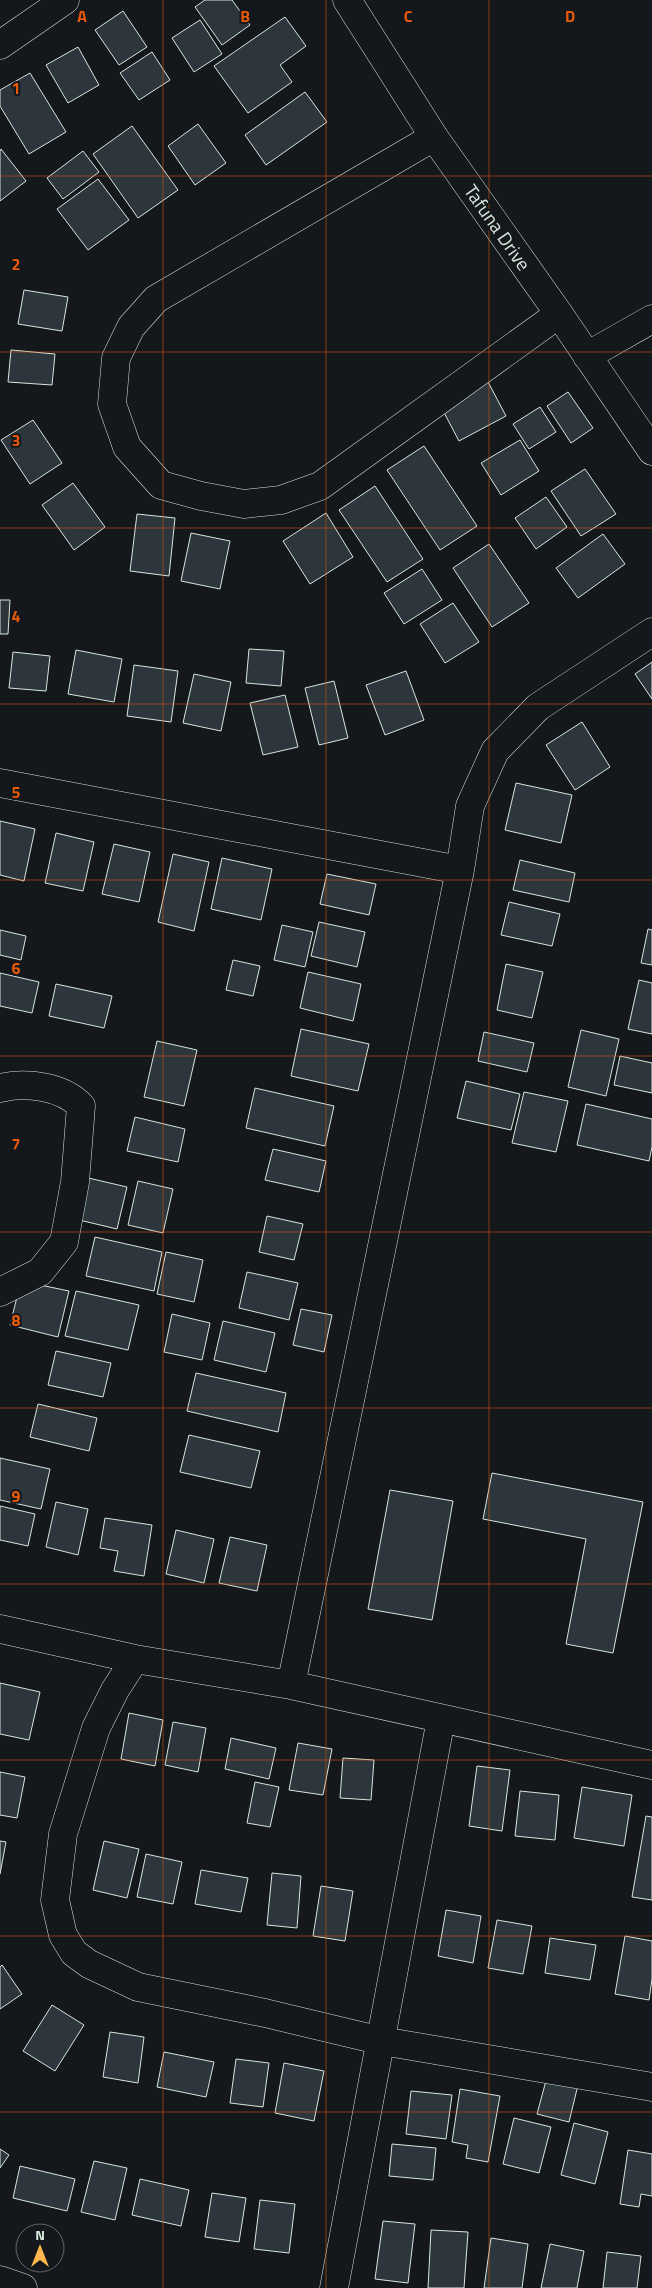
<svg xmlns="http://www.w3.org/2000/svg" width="652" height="2288" font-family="'Titillium Web',sans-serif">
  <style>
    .building { fill: #2c363c; stroke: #d8e6dc }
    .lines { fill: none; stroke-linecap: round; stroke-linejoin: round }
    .minor-casing { stroke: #d8e6dc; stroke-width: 29 }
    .tertiary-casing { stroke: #d8e6dc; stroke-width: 29 }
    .secondary-casing { stroke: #d8e6dc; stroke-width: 29 }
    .minor { stroke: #14181c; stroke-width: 28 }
    .tertiary { stroke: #14181c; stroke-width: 28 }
    .secondary { stroke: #14181c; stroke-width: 28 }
    .grid { fill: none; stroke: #e8590c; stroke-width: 1; stroke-opacity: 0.55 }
    .labels { text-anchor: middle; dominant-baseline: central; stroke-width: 4; stroke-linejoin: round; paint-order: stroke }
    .street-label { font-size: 19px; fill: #d8e6dc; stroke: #14181c }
    .grid-label { font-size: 16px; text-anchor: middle; font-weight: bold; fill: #e8590c; stroke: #14181c; stroke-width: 4; stroke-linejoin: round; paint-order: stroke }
  </style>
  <rect width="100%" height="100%" fill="#14181c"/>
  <path class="building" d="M205,0H232L250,25L222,45L195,7Z
    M123,11L147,47L119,65L95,30Z
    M285,17L306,46L280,65L292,82L248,113L214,66Z
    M200,20L222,54L194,72L172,38Z
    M78,47L99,85L68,103L46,65Z
    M152,52L170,80L139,100L120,73Z
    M30,73L66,132L29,154L0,106V90Z
    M305,92L327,122L266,165L245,135Z
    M198,124L226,163L195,185L168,146Z
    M132,126L178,190L138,218L93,154Z
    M1,149L26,181L0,201V151Z
    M83,151L99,172L63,199L47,178Z
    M98,179L129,220L88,250L57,209Z
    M24,290L68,297L62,331L18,324Z
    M11,350L55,354L52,385L8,382Z
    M487,380L506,416L459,441L440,405Z
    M568,392L593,428L571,443L547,406Z
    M540,407L556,432L529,449L513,424Z
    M33,420L62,463L30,484L1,440Z
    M520,440L539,471L501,495L481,463Z
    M424,446L477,526L440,550L387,470Z
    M585,469L616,514L581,536L551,491Z
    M73,483L105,527L74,550L42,505Z
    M375,486L423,559L387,582L339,510Z
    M546,497L567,527L536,549L515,518Z
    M326,513L353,557L310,584L283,541Z
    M137,514L175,518L169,576L130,571Z
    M191,533L230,541L220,589L181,581Z
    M603,534L625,564L578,598L556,568Z
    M489,544L529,603L492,627L453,568Z
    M422,569L442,600L404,624L384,593Z
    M0,600H10L8,634H0Z
    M453,603L479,642L445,663L420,624Z
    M249,649L284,651L281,686L246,683Z
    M76,650L122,659L114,702L68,694Z
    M13,652L50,656L46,691L9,688Z
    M652,662V699L635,674Z
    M134,665L178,671L171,722L127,716Z
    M406,671L424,720L385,735L366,685Z
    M194,674L231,682L221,731L183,723Z
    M334,681L348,738L319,745L305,688Z
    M285,695L298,747L263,755L250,703Z
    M582,722L610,767L575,790L546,745Z
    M516,783L572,795L561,843L505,830Z
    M0,821L35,829L24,881L0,875Z
    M56,833L94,842L83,891L45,883Z
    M114,844L150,852L139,902L102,894Z
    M173,854L209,862L194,931L158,922Z
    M222,858L272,869L261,920L211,909Z
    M520,860L575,873L569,902L513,890Z
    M327,874L376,884L369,915L320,904Z
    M509,902L560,914L552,946L501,935Z
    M319,922L365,932L357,967L311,956Z
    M282,925L313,932L305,967L274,960Z
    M648,929L652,930V965L641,963Z
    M0,930L26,936L21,960L0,955Z
    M233,960L260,966L253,996L226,990Z
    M506,964L543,972L532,1018L497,1010Z
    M308,972L361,984L353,1021L300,1008Z
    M0,973L39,982L32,1013L0,1006Z
    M639,980L652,983V1034L628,1029Z
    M56,984L112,996L104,1028L49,1016Z
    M301,1029L369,1044L358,1091L291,1076Z
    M581,1030L619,1039L606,1096L568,1087Z
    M484,1032L534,1043L527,1072L478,1061Z
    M157,1041L197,1050L184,1106L144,1097Z
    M620,1056L652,1063V1093L614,1085Z
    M466,1081L520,1094L511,1130L457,1118Z
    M255,1088L334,1106L325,1146L246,1128Z
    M524,1092L568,1101L556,1152L512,1143Z
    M586,1104L652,1119V1147L649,1161L577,1145Z
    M135,1117L185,1129L178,1162L127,1151Z
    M273,1149L326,1161L319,1192L265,1180Z
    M84,1177L127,1187L117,1229L75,1219Z
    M138,1181L173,1189L163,1233L128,1225Z
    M267,1216L303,1224L294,1260L259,1252Z
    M95,1237L162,1252L154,1291L86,1276Z
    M166,1252L203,1260L194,1302L157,1294Z
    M247,1272L298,1283L289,1320L239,1308Z
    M21,1281L69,1291L58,1337L10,1325Z
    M76,1291L139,1305L128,1350L65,1336Z
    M301,1309L332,1315L324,1352L293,1345Z
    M172,1314L210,1323L202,1360L164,1352Z
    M223,1321L275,1333L266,1372L214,1360Z
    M56,1351L111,1363L103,1397L48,1385Z
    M196,1373L286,1393L278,1432L187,1411Z
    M38,1404L97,1418L89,1451L30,1437Z
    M189,1435L260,1451L251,1488L180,1472Z
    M0,1458L50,1469L41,1509L0,1500Z
    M492,1473L643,1502L613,1653L566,1644L586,1539L483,1519Z
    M390,1490L453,1501L432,1620L368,1609Z
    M56,1502L88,1509L78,1555L46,1547Z
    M0,1506L35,1514L28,1546L0,1540Z
    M105,1518L152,1525L144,1576L114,1571L118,1551L100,1548Z
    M176,1530L214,1539L204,1583L166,1574Z
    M230,1537L267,1545L257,1591L219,1583Z
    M0,1683L40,1692L29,1740L0,1734Z
    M129,1713L163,1720L155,1766L121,1759Z
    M173,1722L206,1728L198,1772L165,1765Z
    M231,1738L276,1748L269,1779L225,1769Z
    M298,1743L332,1749L323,1795L289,1790Z
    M343,1758L374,1760L371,1800L340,1798Z
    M477,1766L510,1770L502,1831L469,1826Z
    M0,1772L25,1777L17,1818L0,1815Z
    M255,1782L279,1787L270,1827L247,1823Z
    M582,1787L632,1795L624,1846L574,1838Z
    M520,1791L559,1795L555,1840L515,1836Z
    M646,1816L652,1817V1900L632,1897Z
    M0,1841L6,1842L0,1874Z
    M104,1841L139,1849L127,1898L93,1890Z
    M146,1854L182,1862L173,1904L137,1897Z
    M201,1870L248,1878L241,1912L195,1904Z
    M272,1873L301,1876L297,1928L267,1925Z
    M321,1886L353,1891L345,1941L313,1936Z
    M446,1910L481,1916L473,1963L438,1956Z
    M497,1920L532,1926L523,1974L488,1968Z
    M625,1936L652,1941V1979L649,2000L615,1994Z
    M550,1938L596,1945L590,1980L545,1973Z
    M2,1965L22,1994L0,2009V1967Z
    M52,2005L84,2025L55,2071L23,2051Z
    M110,2032L144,2037L138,2083L103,2077Z
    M164,2052L214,2062L206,2097L157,2087Z
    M236,2059L269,2063L263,2107L230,2103Z
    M284,2063L324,2071L314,2121L275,2113Z
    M547,2077L578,2085L569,2122L537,2114Z
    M460,2089L500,2096L488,2162L466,2158L468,2145L452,2142Z
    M411,2091L452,2095L446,2139L406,2134Z
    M514,2118L551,2127L539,2173L503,2164Z
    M574,2123L608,2132L595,2184L561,2175Z
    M392,2144L436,2148L433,2180L389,2176Z
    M0,2149L9,2155L0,2168Z
    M628,2150L652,2154V2196L641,2194L639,2207L620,2204Z
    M94,2161L127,2168L115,2220L81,2212Z
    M20,2166L75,2179L67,2211L13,2198Z
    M140,2179L189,2190L181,2226L132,2215Z
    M212,2193L246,2198L239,2242L205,2237Z
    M260,2200L295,2204L289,2253L254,2249Z
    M383,2221L415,2224L408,2283L375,2279Z
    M431,2230L468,2232L464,2288H428Z
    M491,2238L528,2244L522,2288H484Z
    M550,2244L584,2251L577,2288H541Z
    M607,2252L641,2256L637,2288H603Z"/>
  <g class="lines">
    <defs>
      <path id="minor" d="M0,45L65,0
        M434,137L156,299L131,327L116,358L112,404L127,447L161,485L201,496L244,504L281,500L320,486L559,314
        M587,356L652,319
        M0,783L460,870
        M0,1088C27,1082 62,1086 81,1106L75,1182L64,1242L40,1272L0,1292
        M0,1629L135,1659L291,1685L652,1765
        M135,1659L115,1690L96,1728L63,1834L55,1900L63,1935L74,1953L89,1964L138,1987L265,2013L382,2041L652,2087
        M291,1685L460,870L470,806L495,751L538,707L652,632
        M334,2288L441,1719"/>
      <path id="tertiary" d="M0,2280L23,2288"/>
      <path id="secondary" d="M347,0L434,137L559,314L652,451"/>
    </defs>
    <use href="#minor" class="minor-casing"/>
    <use href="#tertiary" class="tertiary-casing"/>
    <use href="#secondary" class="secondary-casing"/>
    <use href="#minor" class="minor"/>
    <use href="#tertiary" class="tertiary"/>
    <use href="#secondary" class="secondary"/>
  </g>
  <path class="grid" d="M163,0V2288M326,0V2288M489,0V2288M0,176H652M0,352H652M0,528H652M0,704H652M0,880H652M0,1056H652M0,1232H652M0,1408H652M0,1584H652M0,1760H652M0,1936H652M0,2112H652"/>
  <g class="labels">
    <g class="street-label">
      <text transform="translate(498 227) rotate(55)">Tafuna Drive</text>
    </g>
  </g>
  <g class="grid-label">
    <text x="82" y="22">A</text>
    <text x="245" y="22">B</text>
    <text x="408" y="22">C</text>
    <text x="570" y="22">D</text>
    <text x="16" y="94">1</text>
    <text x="16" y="270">2</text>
    <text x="16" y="446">3</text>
    <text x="16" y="622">4</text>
    <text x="16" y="798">5</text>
    <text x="16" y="974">6</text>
    <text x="16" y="1150">7</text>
    <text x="16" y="1326">8</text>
    <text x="16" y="1502">9</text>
  </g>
  <g transform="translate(40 2248)"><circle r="24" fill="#14181c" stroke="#626a69"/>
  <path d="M0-4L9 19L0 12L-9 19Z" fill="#ffb74d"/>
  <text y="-8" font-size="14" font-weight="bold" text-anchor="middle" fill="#d8e6dc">N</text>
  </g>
</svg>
